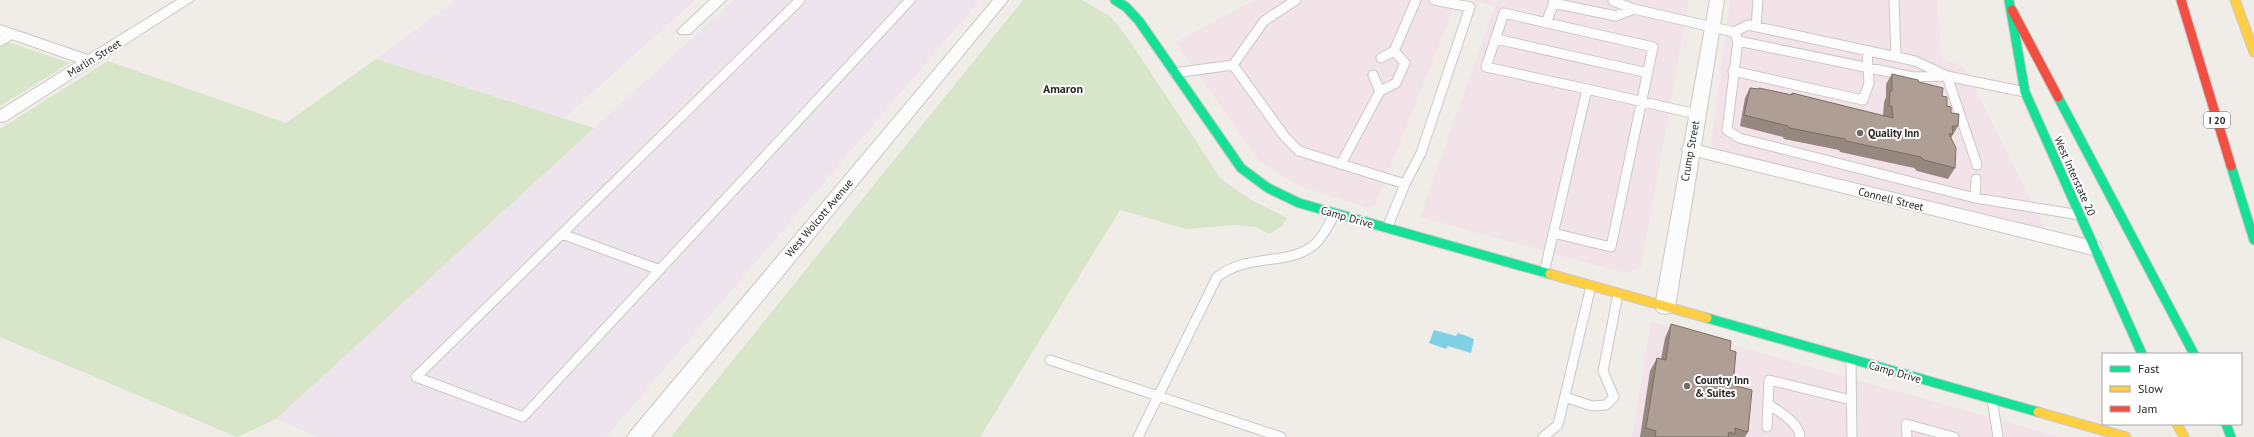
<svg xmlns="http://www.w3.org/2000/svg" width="2254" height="437" font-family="'PT Sans',sans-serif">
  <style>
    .commercial { fill: #f2e3e8 }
    .industrial { fill: #eee4ed }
    .green { fill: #d7e5c8 }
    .water { fill: #81d1e6 }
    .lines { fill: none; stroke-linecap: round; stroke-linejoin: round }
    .lane-casing { stroke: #cbc8c4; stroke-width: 11 }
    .street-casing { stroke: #cbc8c4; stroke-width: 2 }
    .fast-casing { stroke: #cbc8c4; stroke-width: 11 }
    .slow-casing { stroke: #cbc8c4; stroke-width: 11 }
    .jam-casing { stroke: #cbc8c4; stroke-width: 11 }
    .lane { stroke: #fdfcfc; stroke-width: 9 }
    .street { fill: #fdfcfc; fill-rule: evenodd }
    .fast { stroke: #16e098; stroke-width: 9 }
    .slow { stroke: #ffcf43; stroke-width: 9 }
    .jam { stroke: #f24e42; stroke-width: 9 }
    .wall { fill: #96887e }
    .building { fill: #ae9e93; stroke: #7a6f67 }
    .poi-dot { fill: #6e6b67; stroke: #fff; stroke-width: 1.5 }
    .labels { text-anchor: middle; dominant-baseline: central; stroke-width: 4; stroke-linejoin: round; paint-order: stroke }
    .shield { fill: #fff; stroke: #686664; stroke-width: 1 }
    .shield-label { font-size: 10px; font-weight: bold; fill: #282522 }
    .street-label { font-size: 11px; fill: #282522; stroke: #fff }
    .poi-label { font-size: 11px; font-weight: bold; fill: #282522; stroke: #fff; text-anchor: start }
    .neighbourhood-label { font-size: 12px; font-weight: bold; fill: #282522; stroke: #fff }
  </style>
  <rect width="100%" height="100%" fill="#f0ece8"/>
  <path class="commercial" d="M1254,0H1457L1375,205L1368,208L1301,187L1259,161L1176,42Z
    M1470,0H1689L1641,267L1625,273L1420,217L1495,6Z
    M1730,0H1937L1941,58L1964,67L2046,230L1717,150L1711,144Z
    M1651,322L2060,437H1632Z"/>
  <path class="industrial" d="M456,0H695L564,118L376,59Z
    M734,0H980L606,437H319L276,419Z"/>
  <path class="green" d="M1023,0H1082L1111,17L1127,37L1221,179L1251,200L1287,218L1282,226L1269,234L1256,227L1235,225L1186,229L1120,210L980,437H671Z
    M5,41L70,63L0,106V44Z
    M376,59L594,128L276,419L237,437L0,337V129L108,61L286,123Z"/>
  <path class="water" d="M1434,330L1456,336L1458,333L1474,339L1471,353L1448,346L1446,349L1429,343Z"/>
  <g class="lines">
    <defs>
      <path id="lane" d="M800,0L416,377L523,417L910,0
        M1894,0L1896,57
        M1613,1L1634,9L1734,32L1748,25L1915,61L1947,76L2025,92
        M1553,3L1616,16L1634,9
        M1546,23L1555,0
        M1756,27L1758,0
        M1736,36L1738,41L1913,77L1947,76L1977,165
        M1496,39L1648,73
        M0,41L12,34
        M1738,41L1727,130L1739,138L1975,198L2080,215
        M1381,58L1394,51
        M1233,65L1264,21L1296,0
        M1733,71L1863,100L1869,83L1867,51
        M1174,73L1233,65L1285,137L1299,151L1405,184L1387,228
        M1373,75L1380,91
        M1341,164L1380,91L1396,83L1405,63L1394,51L1416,0
        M1405,184L1421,153L1470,7L1434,0
        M1975,198L1976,179
        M1553,233L1611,247L1653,47L1504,13L1486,67L1587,89
        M562,234L660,270
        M1544,273L1587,89L1696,114
        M1050,360L1281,437
        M1851,360L1852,437
        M1565,397L1592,406L1606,405L1614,397L1603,371L1618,294
        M1992,399L1998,437
        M1768,404C1778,411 1800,423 1800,437
        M1767,427L1769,380L1851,400
        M1138,437L1217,277C1249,252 1289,267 1315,244C1324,236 1329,224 1335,213
        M1543,437L1558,425L1591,286
        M1907,437L1906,424L1954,437"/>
      <path id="street" d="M177,0H194L6,121L0,122V110L77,62L0,35V25L88,55Z
        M710,0H726L690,34H680L677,31L680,28Z
        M993,0H1008L651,437H627L631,431Z
        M1710,0H1724L1701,146L2093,241L2100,243L2102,248L2100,253L2093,255L1699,157L1675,307L1672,312L1665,314L1658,312L1655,307L1683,151L1681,149L1684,145Z"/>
      <path id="fast" d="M1115,0L1126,7L1139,21L1241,168L1268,188L1299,203L1550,274
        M2009,0L2025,92L2142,354
        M2058,97L2194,354
        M2231,166L2254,240
        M1707,318L2038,412
        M2226,424L2231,437"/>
      <path id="slow" d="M2235,0L2254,52
        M1550,274L1707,318
        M2038,412L2126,437
        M2177,424L2184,437"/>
      <path id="jam" d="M2181,0L2231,166
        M2012,10L2058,97"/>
    </defs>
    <use href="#lane" class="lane-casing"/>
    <use href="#street" class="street-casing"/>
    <use href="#fast" class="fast-casing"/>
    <use href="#slow" class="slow-casing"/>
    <use href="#jam" class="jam-casing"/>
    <use href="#lane" class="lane"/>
    <use href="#street" class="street"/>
    <use href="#fast" class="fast"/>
    <use href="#slow" class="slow"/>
    <use href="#jam" class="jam"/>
  </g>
  <path class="wall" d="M1892,74L1919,82L1942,96L1947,106L1958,126L1951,138L1955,168L1948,179L1917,171L1914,168L1840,152L1839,150L1784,139L1783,137L1740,126L1745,98L1750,88L1758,89L1759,88L1791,95L1792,93L1883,116L1884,102L1886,97V84Z
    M1671,324L1730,350L1733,385L1748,432L1745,437H1640L1650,371L1657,358L1661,359L1665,338Z"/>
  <path class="building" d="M1892,74L1918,80L1919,82L1943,88L1942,96L1947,97V106L1951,107V113L1959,114L1958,126H1952L1953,134H1949L1956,148L1955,168L1924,160L1921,157L1846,141L1845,139L1790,128L1788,126L1744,115L1750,88L1759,89V88L1792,95V93L1893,118L1892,106H1889L1890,91H1892Z
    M1671,324L1731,341L1730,350L1736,352L1733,385L1752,390L1748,432L1735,428V434L1729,432L1728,437H1655L1656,431L1646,428L1657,358L1666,360Z"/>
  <g class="poi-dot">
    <circle cx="1860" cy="133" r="4"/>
    <circle cx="1687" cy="386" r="4"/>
  </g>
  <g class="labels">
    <rect class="shield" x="2204" y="112" width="26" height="16" rx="3"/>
    <g class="shield-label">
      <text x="2217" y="120">I 20</text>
    </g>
    <g class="street-label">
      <text transform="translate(94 58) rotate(-32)">Marlin Street</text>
      <text transform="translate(1690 151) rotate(-80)">Crump Street</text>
      <text transform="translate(2075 176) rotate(66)">West Interstate 20</text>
      <text transform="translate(1891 199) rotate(14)">Connell Street</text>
      <text transform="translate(1347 217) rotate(16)">Camp Drive</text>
      <text transform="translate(819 218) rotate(-50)">West Wolcott Avenue</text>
      <text transform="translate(1895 372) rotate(16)">Camp Drive</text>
    </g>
    <g class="poi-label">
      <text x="1868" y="133">Quality Inn</text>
      <text x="1695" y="380">Country Inn<tspan x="1695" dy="13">&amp; Suites</tspan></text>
    </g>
    <g class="neighbourhood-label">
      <text x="1063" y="88">Amaron</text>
    </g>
  </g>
  <rect x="2102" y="353" width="140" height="72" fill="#ffffff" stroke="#a9a8a7"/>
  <rect x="2110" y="366" width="20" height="6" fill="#16e098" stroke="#a9a8a7"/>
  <text x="2138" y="373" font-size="12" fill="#282522">Fast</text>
  <rect x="2110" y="386" width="20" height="6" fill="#ffcf43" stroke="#a9a8a7"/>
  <text x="2138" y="393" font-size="12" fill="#282522">Slow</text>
  <rect x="2110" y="406" width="20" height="6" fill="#f24e42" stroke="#a9a8a7"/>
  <text x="2138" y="413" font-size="12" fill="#282522">Jam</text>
</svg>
